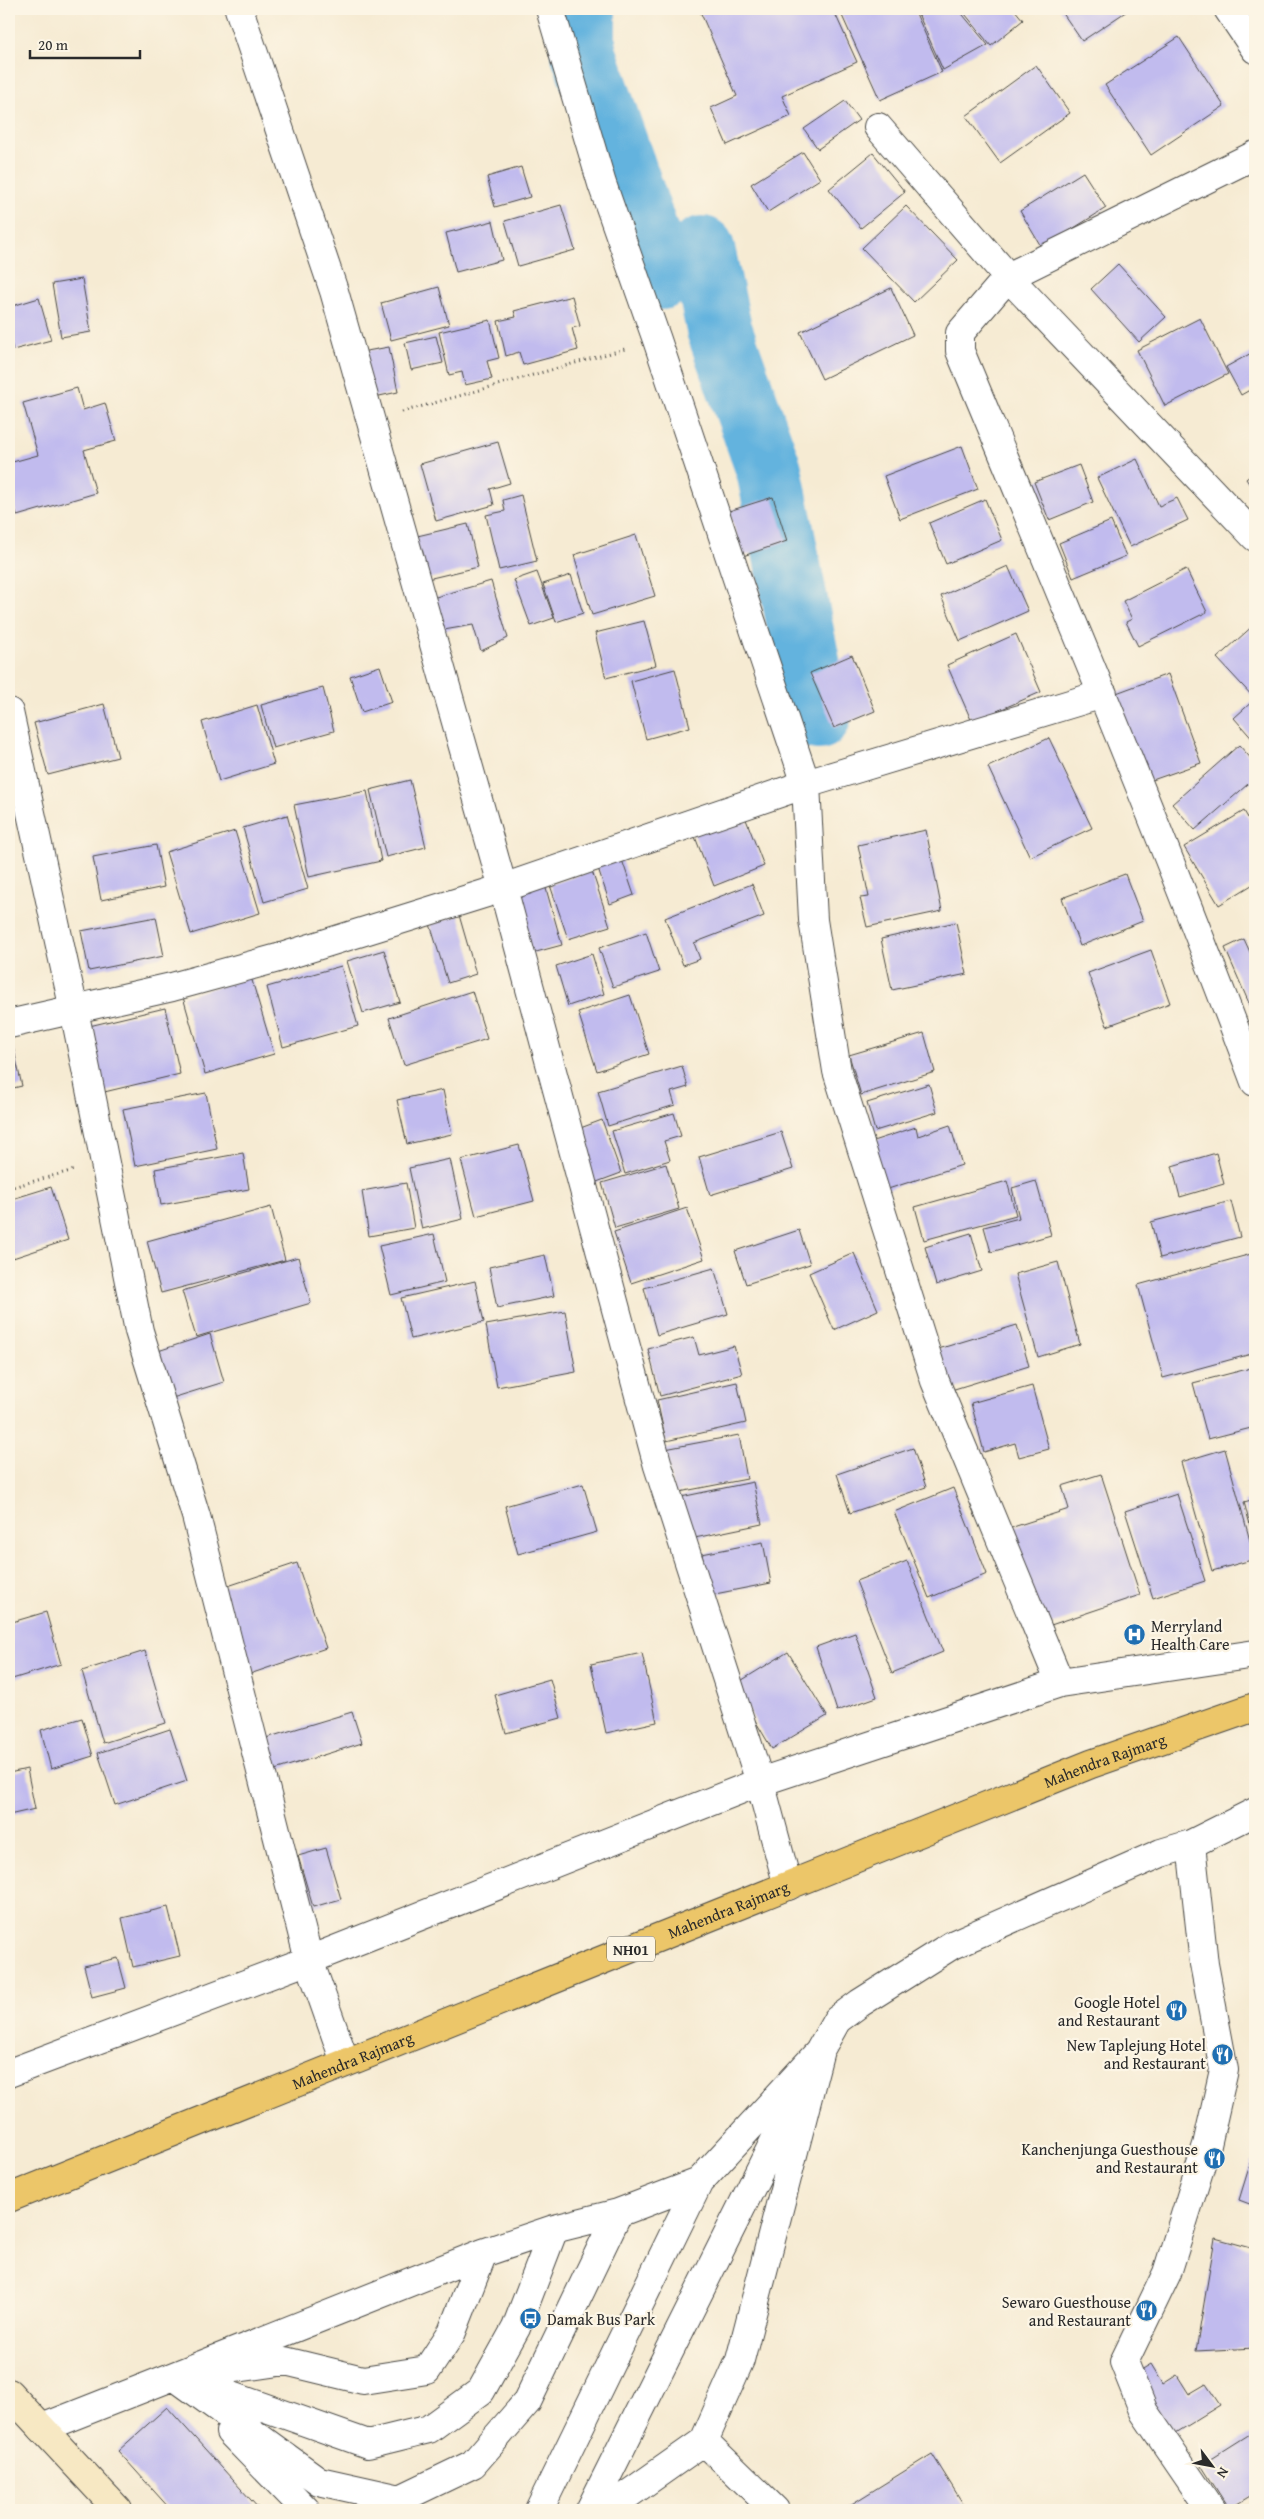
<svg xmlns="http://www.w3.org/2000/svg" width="1264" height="2519" font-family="'Gentium Book Plus',serif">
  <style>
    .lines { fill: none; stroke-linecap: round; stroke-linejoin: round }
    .river { stroke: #64b3de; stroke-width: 66 }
    .building { fill: #c1bbee }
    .street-casing { stroke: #494844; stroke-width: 30 }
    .secondary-casing { stroke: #494844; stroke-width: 30 }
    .highway-casing { stroke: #494844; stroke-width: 30 }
    .path { stroke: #494844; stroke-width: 3; stroke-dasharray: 1 4; stroke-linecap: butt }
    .street { stroke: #fff; stroke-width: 28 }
    .secondary { stroke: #f7e8c3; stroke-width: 28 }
    .highway { stroke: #ecc669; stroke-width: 28 }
    .labels { text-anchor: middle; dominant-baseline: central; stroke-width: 4.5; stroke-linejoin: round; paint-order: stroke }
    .shield { fill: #fcf5e5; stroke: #6a6863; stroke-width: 1 }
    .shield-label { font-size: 15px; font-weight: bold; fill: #2b2b2b }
    .poi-label { font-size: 16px; fill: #2b2b2b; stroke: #fcf5e5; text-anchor: end }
    .street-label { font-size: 16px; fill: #2b2b2b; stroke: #fcf5e5 }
  </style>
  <rect width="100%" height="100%" fill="#fcf5e5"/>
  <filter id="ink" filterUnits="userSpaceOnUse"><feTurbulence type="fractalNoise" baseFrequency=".02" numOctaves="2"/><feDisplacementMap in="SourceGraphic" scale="10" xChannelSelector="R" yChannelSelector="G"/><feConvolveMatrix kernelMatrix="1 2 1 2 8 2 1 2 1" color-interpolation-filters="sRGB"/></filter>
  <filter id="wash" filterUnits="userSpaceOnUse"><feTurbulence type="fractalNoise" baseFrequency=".0096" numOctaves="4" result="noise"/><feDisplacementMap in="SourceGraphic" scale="20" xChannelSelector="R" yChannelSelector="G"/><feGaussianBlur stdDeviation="1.12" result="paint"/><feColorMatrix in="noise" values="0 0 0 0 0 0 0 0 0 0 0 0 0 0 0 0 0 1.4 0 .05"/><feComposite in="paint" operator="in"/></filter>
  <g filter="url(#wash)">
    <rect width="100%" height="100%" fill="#f6ebd3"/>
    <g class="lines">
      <path class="river" d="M583,9V51L661,277L702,249L719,329L769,470L818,717"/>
    </g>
    <g id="blocks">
      <path class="building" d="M699,9H833L857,62L782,96L791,116L727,145L711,108L737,96Z
        M839,9H914L942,72L880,100Z
        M916,9H958L988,45L943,70Z
        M961,9H1014L1023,20L991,46Z
        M1060,9H1130L1082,41Z
        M1179,37L1224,106L1151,155L1105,85Z
        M1036,65L1070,113L1000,163L966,116Z
        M845,101L859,120L818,149L804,129Z
        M803,152L820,179L768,212L751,184Z
        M873,153L905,192L861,228L829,189Z
        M521,167L530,197L495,207L487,177Z
        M1083,172L1106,208L1042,248L1020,211Z
        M561,205L575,250L518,266L505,221Z
        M906,206L958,260L914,302L862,248Z
        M493,221L502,260L456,272L446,233Z
        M1118,264L1166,317L1139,342L1091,289Z
        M82,279L91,332L61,337L52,284Z
        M439,287L449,325L391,340L381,303Z
        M891,288L913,335L822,379L800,332Z
        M572,296L580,326L572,328L578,350L523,365L519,352L506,356L498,321L516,317L514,311Z
        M39,298L51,340L13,350L9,336V307Z
        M1200,318L1228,374L1165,406L1137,350Z
        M490,320L499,358L487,361L492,379L465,385L462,372L449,375L439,332Z
        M436,336L443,363L411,370L405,343Z
        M389,347L398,392L370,398L361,352Z
        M1255,351V387L1241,395L1226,367Z
        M77,388L83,410L105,403L116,441L84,450L96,493L17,516L9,486V463L38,455L23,403Z
        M498,442L510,483L490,489L494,505L436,521L420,464Z
        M962,446L978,489L900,519L884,476Z
        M1137,459L1159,506L1177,498L1188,520L1130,547L1097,478Z
        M1079,465L1093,502L1049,520L1034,482Z
        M1255,472V492L1246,479Z
        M521,495L537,561L499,570L486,515L505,511L503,500Z
        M773,497L787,541L743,556L729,511Z
        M985,499L1002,540L946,564L929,523Z
        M1111,521L1126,556L1073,578L1059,543Z
        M468,524L478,567L419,581L409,538Z
        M636,535L655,596L592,615L574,555Z
        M1008,566L1028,611L960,641L941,596Z
        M1186,569L1207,612L1138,646L1126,622L1132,619L1123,601Z
        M537,572L554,618L531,626L514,580Z
        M571,575L583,613L556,622L543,584Z
        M491,581L508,638L481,651L473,625L438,631L429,599Z
        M644,621L656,665L606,678L595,633Z
        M1255,624V742L1234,718L1255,699L1217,658Z
        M1016,634L1041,692L972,722L947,665Z
        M852,655L875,711L834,728L810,673Z
        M380,666L392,702L362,712L350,676Z
        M675,669L690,727L646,739L631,681Z
        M1168,674L1201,763L1144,783L1111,695Z
        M323,688L334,731L273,748L261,705Z
        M104,704L118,757L48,775L34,723Z
        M257,705L274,764L219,781L202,722Z
        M1049,738L1092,828L1030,857L988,767Z
        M1239,745L1255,763V778L1195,830L1172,804Z
        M410,780L426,847L386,857L370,790Z
        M367,791L381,861L309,877L294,805Z
        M742,809L764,866L714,886L692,829Z
        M1244,811L1255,830V883L1219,905L1184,847Z
        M287,815L308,889L264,902L243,828Z
        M926,830L942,911L867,927L860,898L869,897L858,845Z
        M235,831L260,913L191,934L166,852Z
        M156,845L164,887L101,900L93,857Z
        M619,851L634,895L610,904L595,859Z
        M592,871L610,926L568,939L550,885Z
        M1125,874L1143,921L1080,946L1062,898Z
        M543,878L562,945L525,955L505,889Z
        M752,884L764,916L694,943L700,959L683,965L665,918Z
        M459,915L476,974L448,983L430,924Z
        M156,917L164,956L89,971L81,931Z
        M956,922L967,974L892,990L881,939Z
        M646,932L659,972L613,987L599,948Z
        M1244,939L1255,963V1017L1225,948Z
        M384,950L400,1002L363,1013L347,961Z
        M1151,950L1170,1003L1107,1026L1088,973Z
        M592,954L604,994L568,1006L556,966Z
        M341,966L358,1026L283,1047L267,987Z
        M251,977L274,1054L205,1074L183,997Z
        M472,991L487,1039L404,1065L389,1018Z
        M630,995L649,1054L597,1071L578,1012Z
        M165,1008L180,1074L100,1093L85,1027Z
        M924,1033L935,1072L861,1095L849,1055Z
        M13,1046L22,1086L9,1089V1047Z
        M682,1066L688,1087L671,1092L675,1105L608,1126L598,1091Z
        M929,1084L937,1112L875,1131L867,1103Z
        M443,1090L452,1134L407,1144L397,1100Z
        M206,1093L217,1149L135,1166L123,1109Z
        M674,1113L681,1136L664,1141L670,1160L625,1174L612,1131Z
        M602,1120L621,1173L586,1186L567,1133Z
        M950,1125L962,1165L885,1190L870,1142L916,1127L918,1136Z
        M781,1132L793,1169L710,1195L699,1157Z
        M519,1145L534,1201L476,1216L461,1160Z
        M243,1153L249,1189L161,1205L155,1169Z
        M1216,1153L1224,1184L1180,1197L1172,1166Z
        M450,1159L463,1219L422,1229L409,1168Z
        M666,1164L679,1209L615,1228L602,1183Z
        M1007,1181L1016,1215L924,1240L915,1207Z
        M1036,1181L1051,1235L991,1252L984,1227L1019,1218L1012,1188Z
        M406,1183L414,1228L369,1236L362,1191Z
        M51,1187L68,1240L13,1258L9,1244V1200Z
        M1231,1201L1240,1237L1160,1258L1151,1222Z
        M271,1207L285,1260L161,1293L147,1241Z
        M687,1208L704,1259L631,1283L614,1232Z
        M799,1230L810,1264L746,1284L735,1251Z
        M971,1233L982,1271L936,1285L925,1247Z
        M434,1234L445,1282L391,1295L379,1246Z
        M854,1253L878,1310L834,1330L809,1273Z
        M1255,1253V1353L1163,1378L1138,1285Z
        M545,1255L554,1296L497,1308L489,1267Z
        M298,1257L311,1303L196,1337L182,1291Z
        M1058,1262L1080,1344L1038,1357L1015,1274Z
        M714,1268L728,1314L657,1335L644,1288Z
        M475,1281L484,1322L411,1339L401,1298Z
        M565,1311L576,1372L497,1387L486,1325Z
        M1017,1325L1029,1366L948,1391L935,1350Z
        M210,1334L224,1382L169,1399L155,1352Z
        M694,1337L699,1355L734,1346L742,1374L660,1396L648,1349Z
        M1255,1367V1427L1208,1439L1193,1383Z
        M737,1382L746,1423L666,1441L657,1400Z
        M1032,1386L1049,1449L1019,1457L1015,1443L984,1452L971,1403Z
        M739,1435L747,1479L674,1493L665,1449Z
        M913,1448L926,1487L850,1513L837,1474Z
        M1225,1449L1255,1559L1212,1571L1181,1462Z
        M1101,1474L1140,1595L1039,1629L1007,1529L1069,1509L1062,1486Z
        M753,1482L762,1524L685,1540L676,1498Z
        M583,1484L597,1532L518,1554L505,1506Z
        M953,1488L987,1574L929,1598L894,1512Z
        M1177,1494L1205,1581L1153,1598L1125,1511Z
        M1255,1499V1544L1244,1502Z
        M763,1542L771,1583L710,1595L702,1554Z
        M907,1561L943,1652L892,1673L856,1581Z
        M297,1563L326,1648L244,1676L216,1590Z
        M46,1612L61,1664L9,1680V1623Z
        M855,1633L877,1697L837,1711L816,1647Z
        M145,1651L166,1723L103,1743L82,1671Z
        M788,1652L827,1716L772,1749L734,1685Z
        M642,1653L657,1722L606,1733L591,1664Z
        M550,1679L561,1718L506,1733L495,1695Z
        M352,1712L362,1743L265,1773L256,1741Z
        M82,1718L93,1756L51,1769L41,1730Z
        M170,1729L187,1781L115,1805L98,1753Z
        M27,1769L35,1809L9,1815V1773Z
        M326,1848L341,1899L313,1907L298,1856Z
        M168,1907L180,1956L133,1967L122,1918Z
        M118,1958L126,1988L92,1997L84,1966Z
        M1251,2161L1255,2162V2206L1239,2200Z
        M1215,2238L1255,2249V2348L1196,2351Z
        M1151,2364L1163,2384L1177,2375L1189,2394L1206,2384L1220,2405L1170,2436L1133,2375Z
        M167,2407L260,2510H171L118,2451Z
        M1250,2434L1255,2442V2493L1229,2509L1201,2465Z
        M932,2454L967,2510H842Z"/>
    </g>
  </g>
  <g filter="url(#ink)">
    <use href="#blocks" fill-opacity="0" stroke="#494844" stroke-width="1"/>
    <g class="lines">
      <defs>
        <path id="street" d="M239,9L334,291L503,888L658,1466L760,1782L788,1886
          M550,9L602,184L657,340L806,784L813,920L837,1071L935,1381L1060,1683
          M1228,9L1255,49
          M878,127L1008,277L1255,537
          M1255,155L1008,277L960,333V351C1061,594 1163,836 1255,1082
          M9,712L74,1010L139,1331L196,1516L309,1960L345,2062
          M9,1024L172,987L278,958L503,888L806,784L1103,694
          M1191,1844L1204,1964L1224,2070L1207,2145L1167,2273L1124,2362L1144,2412L1211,2510
          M9,2073L309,1960L760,1782L1060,1683L1255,1654
          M215,2371L285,2361L363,2380L427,2370L452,2332L483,2253
          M174,2376L483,2253L554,2229
          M201,2385L368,2444L429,2429L481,2391L516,2328L554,2229L618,2213
          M42,2428L174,2376L319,2481L400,2499L473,2464L527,2402L618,2213L699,2182
          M230,2432L306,2510
          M704,2441L775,2510
          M539,2510L699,2182L818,2053
          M590,2510L796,2098
          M606,2510L704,2441L740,2360L820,2050L837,2020L860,2003L952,1945L1161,1853L1191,1844L1255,1812"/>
        <path id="secondary" d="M9,2393L118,2510"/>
        <g id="highway">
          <path id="s1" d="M9,2198L1091,1764L1255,1707"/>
        </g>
      </defs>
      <use href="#street" class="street-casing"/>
      <use href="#secondary" class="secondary-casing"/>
      <use href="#highway" class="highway-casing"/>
      <path class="path" d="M402,412L625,349
        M9,1188L74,1170"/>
      <use href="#street" class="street"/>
      <use href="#secondary" class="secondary"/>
      <use href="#highway" class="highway"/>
    </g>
  </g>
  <defs>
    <symbol id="hospital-disc" viewBox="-11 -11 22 22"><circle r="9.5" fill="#1f6fb2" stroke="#fcf5e5"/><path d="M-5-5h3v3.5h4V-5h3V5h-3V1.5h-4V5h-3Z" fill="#fff"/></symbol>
    <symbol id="restaurant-disc" viewBox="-11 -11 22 22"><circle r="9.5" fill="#1f6fb2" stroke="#fcf5e5"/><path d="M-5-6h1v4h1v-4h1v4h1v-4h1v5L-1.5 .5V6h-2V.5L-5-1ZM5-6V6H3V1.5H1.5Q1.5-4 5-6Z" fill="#fff"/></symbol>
    <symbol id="bus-disc" viewBox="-11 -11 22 22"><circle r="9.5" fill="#1f6fb2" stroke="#fcf5e5"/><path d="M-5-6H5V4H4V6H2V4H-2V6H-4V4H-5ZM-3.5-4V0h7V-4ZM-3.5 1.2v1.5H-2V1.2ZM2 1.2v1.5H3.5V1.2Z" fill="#fff"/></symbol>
  </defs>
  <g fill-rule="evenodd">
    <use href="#hospital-disc" x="1122" y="1622" width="25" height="25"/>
    <use href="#restaurant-disc" x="1164" y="1998" width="25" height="25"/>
    <use href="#restaurant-disc" x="1210" y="2042" width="25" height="25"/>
    <use href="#restaurant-disc" x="1202" y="2146" width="25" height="25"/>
    <use href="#restaurant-disc" x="1134" y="2298" width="25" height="25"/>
    <use href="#bus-disc" x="518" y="2306" width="25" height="25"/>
  </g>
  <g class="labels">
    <rect class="shield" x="607" y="1936.5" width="48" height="25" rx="4"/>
    <g class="shield-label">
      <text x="631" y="1949">NH01</text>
    </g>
    <g class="poi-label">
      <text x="1151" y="1626" text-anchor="start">Merryland<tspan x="1151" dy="18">Health Care</tspan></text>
      <text x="1160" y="2002">Google Hotel<tspan x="1160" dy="18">and Restaurant</tspan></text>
      <text x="1206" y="2045">New Taplejung Hotel<tspan x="1206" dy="18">and Restaurant</tspan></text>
      <text x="1198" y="2149">Kanchenjunga Guesthouse<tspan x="1198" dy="18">and Restaurant</tspan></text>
      <text x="1131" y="2302">Sewaro Guesthouse<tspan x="1131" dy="18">and Restaurant</tspan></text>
      <text x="547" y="2319" text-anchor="start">Damak Bus Park</text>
    </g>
    <g class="street-label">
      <text stroke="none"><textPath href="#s1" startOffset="1180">Mahendra Rajmarg</textPath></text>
      <text stroke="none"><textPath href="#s1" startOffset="775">Mahendra Rajmarg</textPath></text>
      <text stroke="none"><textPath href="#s1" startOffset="370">Mahendra Rajmarg</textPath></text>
    </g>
  </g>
  <rect width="1264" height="2519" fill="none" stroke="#fcf5e5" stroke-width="30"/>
  <g transform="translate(1212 2466) rotate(122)" stroke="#fcf5e5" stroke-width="4" paint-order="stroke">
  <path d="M0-4L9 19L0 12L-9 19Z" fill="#2b2b2b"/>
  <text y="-8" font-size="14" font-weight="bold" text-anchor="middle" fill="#2b2b2b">N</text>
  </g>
  <path d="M30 50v8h110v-8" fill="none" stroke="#2b2b2b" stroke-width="2.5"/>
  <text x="38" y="50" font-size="15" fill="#2b2b2b" stroke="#fcf5e5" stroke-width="4" paint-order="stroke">20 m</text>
</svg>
